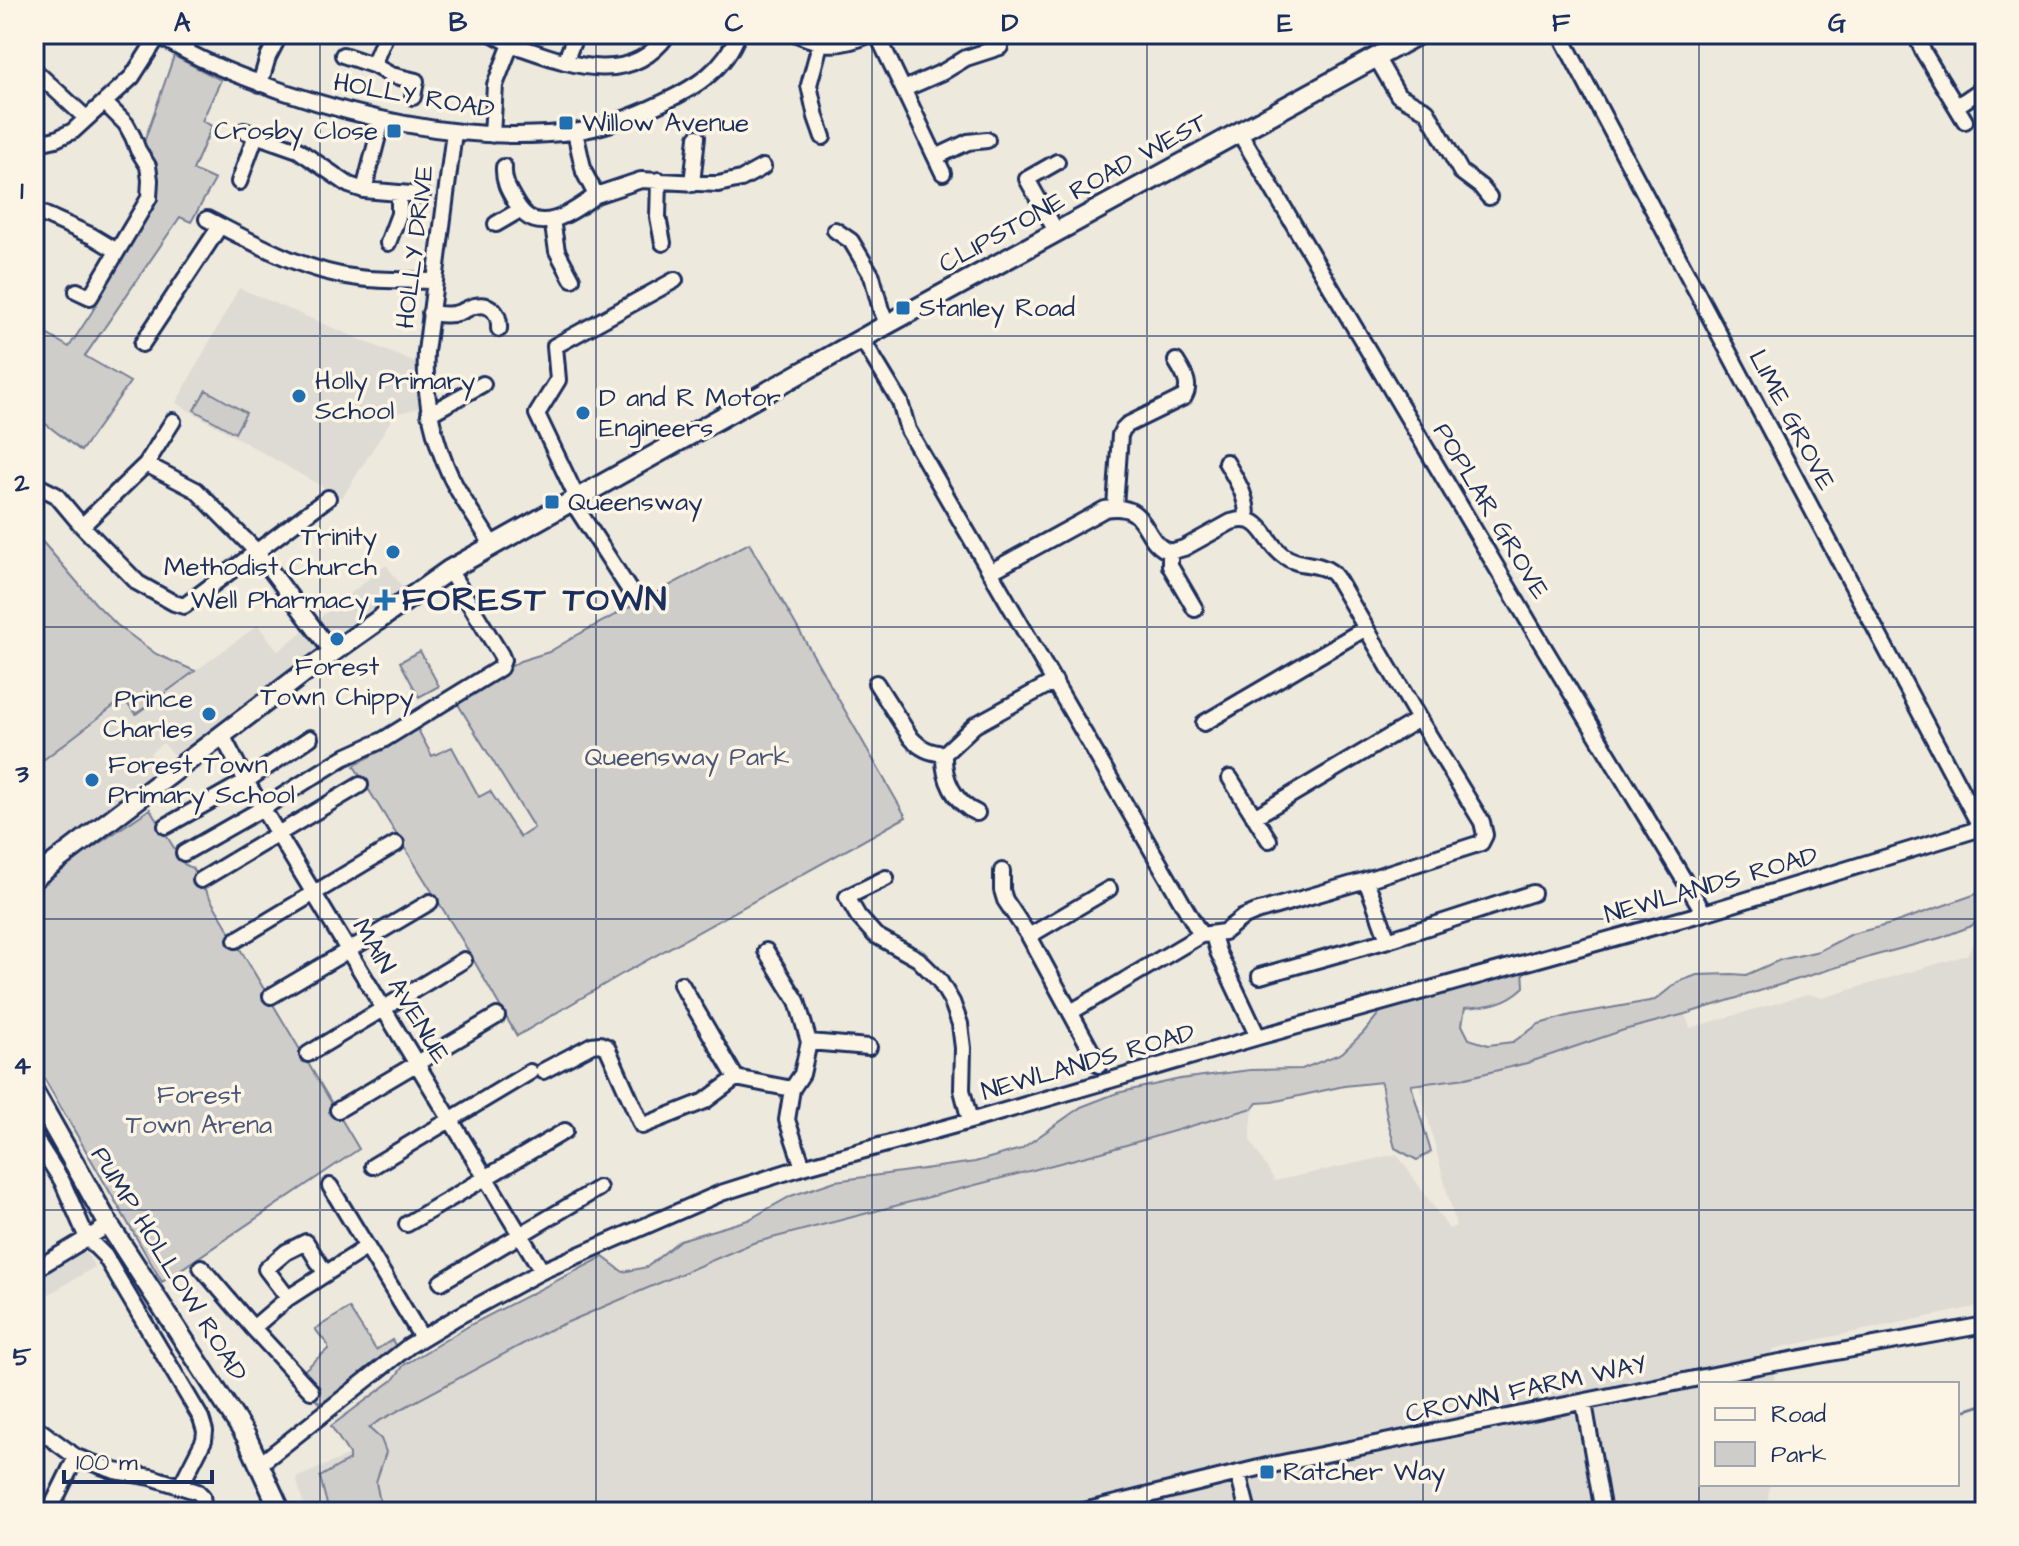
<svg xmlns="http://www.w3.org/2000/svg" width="2019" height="1546" font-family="'Architects Daughter',sans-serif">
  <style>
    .built { fill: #dedbd4 }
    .green { fill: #cfcdca; stroke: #757e94; stroke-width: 2 }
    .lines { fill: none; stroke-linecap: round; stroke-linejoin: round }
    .stream { stroke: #6c778f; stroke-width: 3 }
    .minor-casing { stroke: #1b2f5e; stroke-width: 20 }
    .major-casing { stroke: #1b2f5e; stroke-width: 24 }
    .minor { stroke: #fcf5e5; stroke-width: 14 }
    .major { stroke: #fcf5e5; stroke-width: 18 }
    .grid { fill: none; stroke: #1b2f5e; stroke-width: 2; stroke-opacity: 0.55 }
    .poi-dot { fill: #1f6fb2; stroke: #fcf5e5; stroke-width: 3 }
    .labels { text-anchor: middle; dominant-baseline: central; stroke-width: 7; stroke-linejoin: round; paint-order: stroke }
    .street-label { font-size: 26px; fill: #1b2f5e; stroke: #fcf5e5 }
    .poi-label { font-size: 26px; fill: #1b2f5e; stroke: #fcf5e5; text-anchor: start }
    .park-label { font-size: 26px; fill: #485679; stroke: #fcf5e5 }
    .district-label { font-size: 34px; font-weight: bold; letter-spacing: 2px; fill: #1b2f5e; stroke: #fcf5e5 }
    .neatline { fill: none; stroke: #1b2f5e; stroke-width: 3 }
    .grid-label { font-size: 26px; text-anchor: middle; font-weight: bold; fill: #1b2f5e }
  </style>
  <rect width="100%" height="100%" fill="#eee9dd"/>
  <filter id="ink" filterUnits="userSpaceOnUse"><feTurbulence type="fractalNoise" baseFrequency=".0125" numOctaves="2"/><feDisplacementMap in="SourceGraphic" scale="16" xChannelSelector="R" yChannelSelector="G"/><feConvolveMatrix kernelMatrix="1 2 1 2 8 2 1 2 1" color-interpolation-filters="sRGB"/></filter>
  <g filter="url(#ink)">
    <path class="built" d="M239,288L418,364L419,408L395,414L342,498L176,403Z
      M386,565L407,593L178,759L163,743L150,753L162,771L42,858L34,848V767L124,699L137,714L258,625L278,651Z
      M1985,936V1305L1772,1349L1775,1384H1701V1484H1770L1766,1512H306L296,1478L349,1455L368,1428L377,1422L547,1331L753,1243L1102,1152L1253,1108L1250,1140L1275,1181L1397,1154L1449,1229L1456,1226L1419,1084L1466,1078L1624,1030L1685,1014L1690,1028L1808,994L1822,998L1967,955L1974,942Z
      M84,1249L95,1267L44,1297L34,1278Z"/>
    <path class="green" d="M174,56L221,80L202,121L212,126L193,170L215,180L191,222L180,217L85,356L130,382L81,451L34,415V327L69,347L92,312L153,201L142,148Z
      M206,390L246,413L235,433L194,410Z
      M34,532L95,603L117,625L156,654L195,671L136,714L123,699L34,767Z
      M749,543L906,817L622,974L517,1036L462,940L354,766L417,728L432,756L452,747L479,797L490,791L520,837L534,828L456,701L520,661L549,652L579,634Z
      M420,651L439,686L419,697L400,662Z
      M150,809L184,864L192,868L359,1149L162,1282L34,1061V894L52,875Z
      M1985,891V917L1969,927L1940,938L1873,956L1685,1014L1624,1030L1527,1063L1466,1078L1411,1085L1431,1152L1417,1160L1395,1148L1387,1117L1381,1082L1344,1086L1272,1102L1257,1103L1253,1108L1102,1152L753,1243L547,1331L377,1422L369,1428L381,1439L386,1452L376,1482L382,1512H329L320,1477L349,1460V1454L331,1426L393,1380L404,1365L472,1324L603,1257L623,1272L647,1267L680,1240L748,1220L791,1196L835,1181L975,1162L1021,1149L1081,1107L1117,1093L1180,1079L1250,1070L1302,1069L1342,1053L1363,1033L1381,1011L1456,990L1523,969L1524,987C1506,1004 1489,1006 1465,1008L1462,1025L1469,1039L1488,1045L1513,1042L1539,1024L1571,1015L1655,1000L1678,982L1697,975L1732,974L1746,975L1780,960L1819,951L1852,934L1891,924Z
      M349,1308L376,1350L392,1340L397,1348L329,1400L319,1403L313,1397L319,1392L301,1373L328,1349V1345L315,1329Z"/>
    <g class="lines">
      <path class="stream" d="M1957,1413L1985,1404"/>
      <defs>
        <path id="minor" d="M157,34C196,60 241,77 285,92C376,123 475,143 572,132C605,128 635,116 664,102C696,87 725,69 738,34
          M386,34L373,65L391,75L416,81L413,97
          M493,34L511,44
          M797,34C826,47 840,47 871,34
          M877,34L943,173
          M1560,34L1981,828
          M1915,34L1924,53L1965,121
          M820,44L809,85L816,117L823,137
          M343,55L373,65
          M1376,57L1398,95L1427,111L1461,172L1481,187L1489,197
          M565,62L576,34
          M34,70L86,118
          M260,84L268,57L280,34
          M904,89L943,72L966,58L1000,47
          M1957,106L1985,87
          M244,131L298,150L349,185L364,190L382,120
          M454,132L426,352C424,395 432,436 450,475C461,499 479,522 492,545
          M575,132L584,172L596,195L641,180L718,184L741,179L763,167
          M1239,132L1540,641L1704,913
          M492,135L495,85L511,44C564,62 628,91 668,34
          M34,144L56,139L73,131L132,77L159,35
          M936,157L968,142L987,140
          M504,167C503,182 509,191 516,203C536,239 572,213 596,195
          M659,180L658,217L663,243
          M239,182L256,135
          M692,184L697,137
          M364,190L422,195
          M34,210L92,236L117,251
          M207,219C254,243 305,272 359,278C383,281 409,280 434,281
          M552,220L557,251L572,279
          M496,224L520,210
          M835,230L851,241L872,276L881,310L888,324
          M1056,231L1027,179L1057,162
          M388,243L399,214V193
          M77,291L90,297L149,198L150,180L148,166L138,150L133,137L126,124L105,103
          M430,313C439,314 449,316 457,313C463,312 469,307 475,306C491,302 500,314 499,329
          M862,339L900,402L908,430L1201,935L1224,932L1242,918L1256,912L1366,880L1481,843L1485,835L1482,822L1419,719L1339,582C1336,578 1334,574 1331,572C1318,562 1299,567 1284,556C1263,542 1264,512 1231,522L1184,548L1170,552C1140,542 1151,501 1105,509L990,572
          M142,344L220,226
          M429,414L483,384
          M1226,462C1237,481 1248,497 1247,520
          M146,464L196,490L257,552L332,652
          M34,484L56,495L82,526L138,583L174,603L184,606L328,498
          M577,498L537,414L558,380L555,346L675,280
          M572,501L630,591
          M1115,507L1120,435L1123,429L1127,425L1184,397C1192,384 1183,373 1176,361
          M82,526L146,464L173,421
          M1170,552V566L1195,609
          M876,683L911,738C921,749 929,752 944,754
          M1204,723L1366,628
          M222,735L246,781L542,1271
          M1230,778L1269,840
          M977,813C954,803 943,778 944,754L975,725L1055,681
          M1254,817L1419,719
          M166,826L246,781L310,738
          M184,853L263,808L343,758L383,740L500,668L503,660L501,655L449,570
          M1002,871V890L1005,900L1029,936L1099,1065
          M886,878L847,897L858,916L875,935L918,959L939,980L952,1002L960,1024L963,1048L962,1090L970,1121
          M201,880L360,785
          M1366,880L1388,940
          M1213,935L1218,952L1258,1037
          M1029,936L1109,889
          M236,940L396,844
          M766,951L797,1001L809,1042L802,1074L792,1089L787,1120L803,1167
          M1260,976L1388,940L1533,893
          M681,984L736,1078L792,1089
          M271,996L430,902
          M1071,1012L1201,935
          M809,1042L869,1047
          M308,1054L464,960
          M543,1071L592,1045L600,1044L607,1047L642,1126L705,1101L736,1078
          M338,1110L497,1016
          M34,1137L62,1181L87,1238L105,1256L201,1418L205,1431L204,1440L181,1485
          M373,1166L530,1072
          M330,1186L422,1338
          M407,1224L565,1131
          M201,1267L253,1328L311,1391
          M34,1270L109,1225
          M441,1282L599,1188
          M288,1298L266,1269L286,1252L306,1242L325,1273
          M253,1328L288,1298L367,1247
          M1584,1403L1603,1512
          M34,1426L76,1457L115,1471L151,1477L198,1492L202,1496L203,1503L197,1512
          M260,1464L409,1346L457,1317L542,1271L721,1193L803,1167L970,1121L1258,1037L1704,913L1985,827
          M1238,1473L1248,1512
          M49,1512L76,1457
          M1080,1512L1267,1466L1758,1366L1985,1325"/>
        <path id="major" d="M34,878L301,675L449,570L888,324L1419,34
          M34,1092L109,1225L246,1436L281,1512"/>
      </defs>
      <use href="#minor" class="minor-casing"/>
      <use href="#major" class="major-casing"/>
      <use href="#minor" class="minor"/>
      <use href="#major" class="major"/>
    </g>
  </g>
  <path class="grid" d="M320,34V1512M596,34V1512M872,34V1512M1147,34V1512M1423,34V1512M1699,34V1512M34,336H1985M34,627H1985M34,919H1985M34,1210H1985"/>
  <g class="poi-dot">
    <rect x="558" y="115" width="16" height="16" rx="4"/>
    <rect x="386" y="123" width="16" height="16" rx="4"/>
    <rect x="895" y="300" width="16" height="16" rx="4"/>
    <circle cx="299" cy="396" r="8"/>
    <circle cx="583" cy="413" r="8"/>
    <rect x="544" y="494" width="16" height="16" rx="4"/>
    <circle cx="393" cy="552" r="8"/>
    <path d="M381 588h8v8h8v8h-8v8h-8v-8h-8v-8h8z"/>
    <circle cx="337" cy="639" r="8"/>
    <circle cx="209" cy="714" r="8"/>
    <circle cx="92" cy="780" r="8"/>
    <rect x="1259" y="1464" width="16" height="16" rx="4"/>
  </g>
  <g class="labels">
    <g class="street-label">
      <text transform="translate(414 96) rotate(10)">HOLLY ROAD</text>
      <text transform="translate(1073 193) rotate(-29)">CLIPSTONE ROAD WEST</text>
      <text transform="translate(415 247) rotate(-83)">HOLLY DRIVE</text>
      <text transform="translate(1792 420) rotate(62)">LIME GROVE</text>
      <text transform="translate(1491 511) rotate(59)">POPLAR GROVE</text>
      <text transform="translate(1711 885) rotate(-16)">NEWLANDS ROAD</text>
      <text transform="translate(401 991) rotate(59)">MAIN AVENUE</text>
      <text transform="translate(1088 1062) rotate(-16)">NEWLANDS ROAD</text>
      <text transform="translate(169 1264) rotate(58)">PUMP HOLLOW ROAD</text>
      <text transform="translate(1526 1389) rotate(-12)">CROWN FARM WAY</text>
    </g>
    <g class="poi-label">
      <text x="582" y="123">Willow Avenue</text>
      <text x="378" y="131" text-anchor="end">Crosby Close</text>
      <text x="919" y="308">Stanley Road</text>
      <text x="315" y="381">Holly Primary<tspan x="315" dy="30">School</tspan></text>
      <text x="599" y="398">D and R Motor<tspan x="599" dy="30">Engineers</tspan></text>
      <text x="568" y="502">Queensway</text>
      <text x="377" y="537" text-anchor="end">Trinity<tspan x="377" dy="30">Methodist Church</tspan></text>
      <text x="369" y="600" text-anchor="end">Well Pharmacy</text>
      <text x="337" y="667" text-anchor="middle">Forest<tspan x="337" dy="30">Town Chippy</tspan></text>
      <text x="193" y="699" text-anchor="end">Prince<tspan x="193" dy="30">Charles</tspan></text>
      <text x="108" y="765">Forest Town<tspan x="108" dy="30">Primary School</tspan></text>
      <text x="1283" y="1472">Ratcher Way</text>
    </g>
    <g class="park-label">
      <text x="687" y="757">Queensway Park</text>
      <text x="199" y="1095">Forest<tspan x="199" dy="30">Town Arena</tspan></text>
    </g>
    <g class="district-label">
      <text x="535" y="600">FOREST TOWN</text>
    </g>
  </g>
  <rect width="2019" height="1546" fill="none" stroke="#fcf5e5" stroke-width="88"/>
  <rect x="1699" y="1382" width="260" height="104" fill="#fcf5e5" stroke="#a2a6af" stroke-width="2"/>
  <rect x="1715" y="1408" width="40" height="12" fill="#fcf5e5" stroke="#a2a6af" stroke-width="2"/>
  <text x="1771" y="1422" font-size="24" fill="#1b2f5e">Road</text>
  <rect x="1715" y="1442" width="40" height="24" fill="#cfcdca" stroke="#a2a6af" stroke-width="2"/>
  <text x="1771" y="1462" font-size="24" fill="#1b2f5e">Park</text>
  <path d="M64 1470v12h148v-12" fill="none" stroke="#1b2f5e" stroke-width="4"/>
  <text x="76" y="1470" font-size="24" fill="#1b2f5e" stroke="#fcf5e5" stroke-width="6" paint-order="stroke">100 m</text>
  <rect x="44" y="44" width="1931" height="1458" class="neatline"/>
  <g class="grid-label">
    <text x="182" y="31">A</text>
    <text x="458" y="31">B</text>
    <text x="734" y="31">C</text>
    <text x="1010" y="31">D</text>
    <text x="1285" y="31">E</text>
    <text x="1561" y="31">F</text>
    <text x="1837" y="31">G</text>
    <text x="22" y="199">1</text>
    <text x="22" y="491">2</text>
    <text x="22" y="782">3</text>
    <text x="22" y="1074">4</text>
    <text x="22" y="1365">5</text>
  </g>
</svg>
